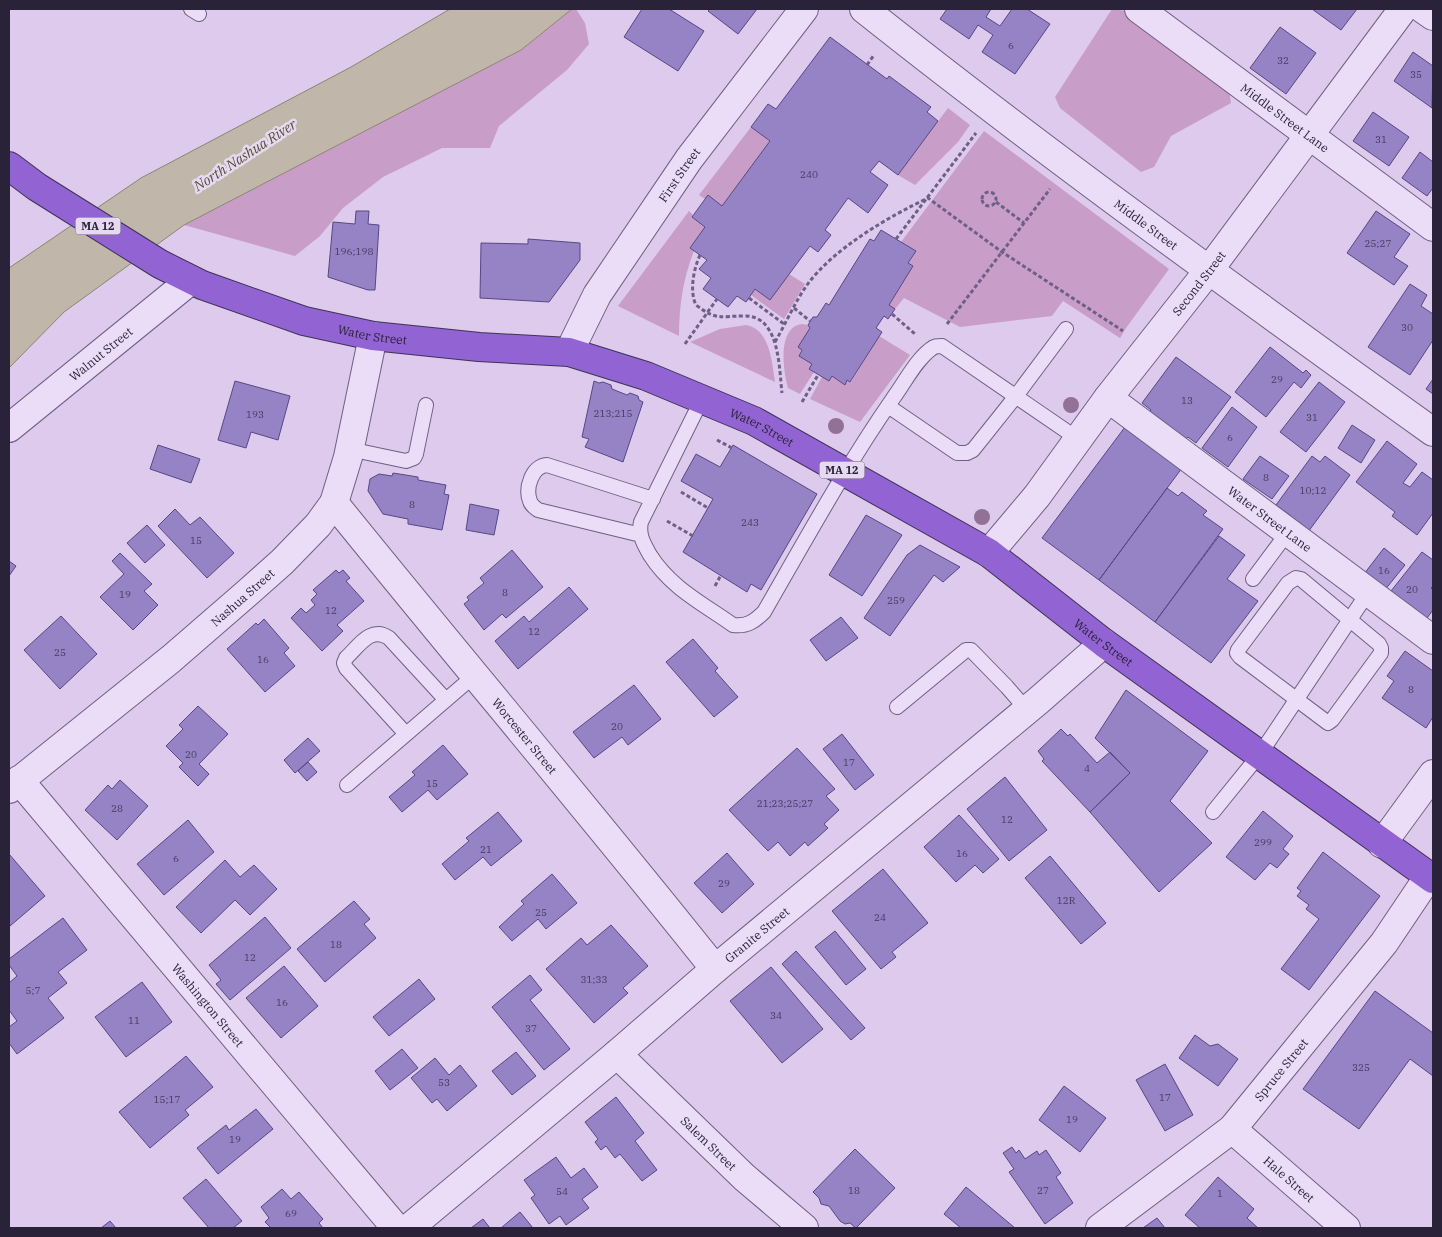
<svg xmlns="http://www.w3.org/2000/svg" width="1442" height="1237" font-family="'IBM Plex Serif',serif">
  <style>
    .green { fill: #c89ec9 }
    .water { fill: #c0b7aa; stroke: #8e8371 }
    .building { fill: #9683c6; stroke: #574784 }
    .lines { fill: none; stroke-linecap: round; stroke-linejoin: round }
    .lane-casing { stroke: #6f5f87; stroke-width: 16 }
    .street-casing { stroke: #6f5f87; stroke-width: 30 }
    .highway-casing { stroke: #3e3355; stroke-width: 30 }
    .path { stroke: #6f5f87; stroke-width: 3; stroke-dasharray: 4 2.5; stroke-linecap: butt }
    .lane { stroke: #ebddf7; stroke-width: 14 }
    .street { stroke: #ebddf7; stroke-width: 28 }
    .highway { stroke: #9263d3; stroke-width: 28 }
    .tree { fill: #917296 }
    .labels { text-anchor: middle; dominant-baseline: central; stroke-width: 5; stroke-linejoin: round; paint-order: stroke }
    .number-label { font-size: 10px; fill: #453a5c }
    .shield { fill: #e8d9f3; stroke: #635971; stroke-width: 1 }
    .shield-label { font-size: 11px; font-weight: bold; fill: #2a2239 }
    .street-label { font-size: 12px; fill: #2a2239; stroke: #e8d9f3 }
    .water-label { font-size: 14px; font-style: italic; fill: #575032; stroke: #e8d9f3 }
  </style>
  <rect width="100%" height="100%" fill="#ddcaec"/>
  <path class="green" d="M572,9H576L585,23L589,44L567,70L499,126L490,148H442L383,177L343,208L320,236L295,256L184,225L521,50Z
    M1112,9L1126,11L1229,90L1231,103L1171,136L1154,167L1141,172L1060,108L1055,97Z
    M948,108L970,125L958,142L915,185L898,175Z
    M751,127L770,141L722,206L708,196L705,199L699,195Z
    M984,131L1169,269L1126,328L1120,338L1063,301L1052,316L960,327L904,298L895,309L889,305L913,266L908,263L916,251L901,242Z
    M689,211L693,215L692,217L705,227L690,248L694,251C683,278 679,307 679,336L618,306Z
    M789,274L805,284L784,319L751,295L755,289L770,299Z
    M802,324L808,325L810,328L799,355L812,364L809,369L814,372L800,394L788,388C783,371 777,327 802,324Z
    M746,325C770,329 772,362 775,382L690,342L720,329Z
    M879,336L910,355L860,422L810,399L822,377L832,376L845,385L847,380L851,382Z"/>
  <path class="water" d="M450,9H572L521,50L184,225L64,312L9,368V268L141,178L351,67Z"/>
  <path class="building" d="M642,9H669L704,31L678,71L624,37Z
    M710,9H757L738,34L708,11Z
    M947,9H991L986,17L1000,26L1012,9H1027L1050,24L1015,74L982,52L993,35L978,25L969,39L940,19Z
    M1312,9H1357L1341,30Z
    M1280,27L1316,53L1286,94L1250,68Z
    M830,37L887,79L889,76L931,107L927,112L938,121L898,175L879,161L870,172L888,185L868,213L848,198L825,230L831,235L818,252L810,246L770,300L755,289L746,302L737,296L728,307L703,289L711,278L699,269L707,260L690,248L705,227L692,217L708,195L722,206L770,141L751,127L768,104L776,109Z
    M1413,52L1433,66L1432,108L1394,81Z
    M1373,112L1409,137L1389,166L1353,141Z
    M1420,152L1433,162V188L1427,196L1402,178Z
    M356,211H369L368,224L379,225L375,290H368L328,277L333,222L355,224Z
    M1376,211L1410,234L1394,257L1408,266L1394,285L1347,253Z
    M881,230L916,251L908,263L913,266L889,305L895,309L888,319L884,316L876,328L882,332L850,382L847,380L845,385L832,376L829,381L809,369L812,364L799,356L802,350L798,347L810,328L808,325L813,317H817L826,303L829,305L870,239L874,241Z
    M528,239L580,243V260L549,302L480,298L481,243L528,244Z
    M1410,284L1427,295L1421,306L1433,314V340L1410,375L1368,347Z
    M1270,347L1303,373L1306,370L1311,375L1301,388L1294,382L1266,417L1235,392Z
    M1176,357L1231,397L1196,443L1188,437L1184,441L1148,414L1151,410L1142,403Z
    M1433,379V394L1426,389Z
    M235,381L290,396L278,440L251,432L246,448L218,440Z
    M594,381L599,383L603,382L611,385L612,389L627,395L630,393L638,396L639,400L643,402L623,462L585,447L589,439L582,437Z
    M1319,382L1345,402L1306,452L1280,432Z
    M1232,407L1257,427L1228,467L1202,448Z
    M1352,425L1375,440L1361,463L1338,448Z
    M1125,427L1182,468L1099,580L1042,538Z
    M1387,441L1417,464L1403,483L1410,487L1422,472L1433,480V513L1417,535L1392,516L1395,512L1356,482Z
    M158,445L200,459L191,483L150,469Z
    M733,445L817,494L761,590L751,584L747,592L683,552L713,499L681,481L696,454L720,467Z
    M1260,456L1289,476L1272,499L1243,479Z
    M1312,456L1320,462L1325,456L1350,475L1308,532L1289,519L1291,516L1276,505Z
    M393,473L418,477V480L446,485L444,494L449,495L442,530L408,524V519L383,514L368,491L370,479L379,474L392,476Z
    M1167,488L1178,496L1182,492L1207,511L1203,515L1223,529L1155,622L1099,580Z
    M470,504L499,510L494,535L466,530Z
    M175,509L190,525L200,517L234,553L207,578L158,526Z
    M866,515L902,535L862,596L829,575Z
    M147,525L165,545L145,563L127,543Z
    M1219,536L1245,555L1227,579L1258,601L1211,663L1155,622Z
    M920,545L960,567L943,582L934,575L890,636L864,618L907,555Z
    M1384,548L1405,565L1384,591L1364,574Z
    M512,550L543,587L506,618L502,614L484,630L464,604L469,600L467,597L484,583L480,578Z
    M1422,552L1433,560V586L1431,588L1433,590V610L1421,626L1389,601L1395,594L1391,591Z
    M120,553L152,584L144,591L158,605L133,630L100,597L124,574L112,561Z
    M9,561L16,566L9,576Z
    M336,570L339,573L343,570L350,578L346,581L364,601L337,625L343,631L322,651L291,618L301,608L306,613L315,605L311,600L317,594L313,590Z
    M569,587L588,609L518,669L495,641L524,616L529,622Z
    M61,616L97,654L60,689L24,650Z
    M841,617L858,638L826,661L810,640Z
    M264,619L289,648L284,653L295,666L265,692L227,649L256,623L258,625Z
    M693,639L718,668L715,671L738,697L714,717L666,662Z
    M1405,651L1433,671V717L1426,728L1382,698L1394,681L1387,676Z
    M634,685L661,719L628,745L622,737L594,758L573,732Z
    M1126,690L1208,751L1170,801L1212,843L1159,892L1090,812L1130,773L1095,738Z
    M198,706L228,734L199,764L209,774L198,786L179,767L183,763L166,746L183,729L179,725Z
    M1061,729L1068,736L1070,734L1097,763L1110,752L1130,773L1090,812L1042,761L1044,759L1038,751Z
    M842,734L874,775L855,790L823,749Z
    M308,738L320,751L295,773L284,760Z
    M443,745L468,774L437,800L428,790L402,812L389,797L415,775L412,772Z
    M797,748L835,789L826,796L839,810L824,824L828,828L808,846L805,842L790,856L778,842L768,851L729,810Z
    M308,762L317,772L307,781L298,771Z
    M1005,777L1047,830L1009,861L967,809Z
    M120,780L148,806L117,840L85,810L108,785L112,789Z
    M1263,811L1293,836L1283,849L1289,854L1277,868L1270,863L1255,880L1226,857Z
    M498,812L522,841L491,866L483,857L455,880L442,864L469,841L466,838Z
    M959,815L999,859L983,873L975,865L956,882L924,847Z
    M188,820L214,852L164,895L137,864Z
    M1323,852L1380,896L1309,990L1281,969L1319,919L1306,909L1309,905L1297,896L1301,891L1297,888Z
    M727,853L754,884L722,913L694,883Z
    M9,854L45,896L10,926L9,924Z
    M1050,856L1106,923L1081,944L1025,878Z
    M225,860L240,877L254,865L277,889L250,915L235,900L201,933L176,907Z
    M883,869L928,923L892,952L896,957L881,969L832,911Z
    M552,874L577,903L546,929L538,919L512,941L499,927L524,904L521,901Z
    M354,901L370,919L364,924L376,938L325,982L297,949Z
    M265,917L291,948L230,1000L216,984L221,980L209,965Z
    M63,918L87,950L58,972L67,983L48,998L64,1018L17,1054L9,1043V1027L17,1021L9,1010V983L17,976L9,965V959Z
    M611,925L648,966L623,988L628,993L594,1023L546,969L581,938L587,945Z
    M835,931L866,969L846,985L815,947Z
    M796,951L865,1028L851,1040L782,964Z
    M284,966L318,1006L281,1038L246,998Z
    M771,967L823,1029L782,1063L730,1001Z
    M530,975L542,990L530,1000L570,1049L544,1070L492,1007Z
    M419,979L435,999L389,1036L373,1017Z
    M142,982L172,1022L126,1057L95,1017Z
    M1375,991L1433,1033V1076L1410,1059L1359,1129L1303,1089Z
    M1195,1035L1210,1046L1218,1044L1238,1059L1218,1086L1179,1058Z
    M402,1049L418,1068L390,1090L375,1071Z
    M516,1052L536,1076L512,1095L492,1071Z
    M186,1056L213,1087L185,1110L189,1115L150,1148L119,1112Z
    M435,1058L449,1075L460,1065L477,1086L447,1111L437,1099L432,1103L411,1078Z
    M1165,1064L1193,1115L1165,1131L1136,1080Z
    M1064,1086L1106,1118L1080,1152L1039,1120Z
    M616,1097L644,1133L635,1141L657,1170L642,1181L620,1154L615,1158L606,1146L601,1150L595,1142L598,1139L585,1122Z
    M256,1109L273,1129L218,1174L197,1148L226,1125L229,1130Z
    M1012,1147L1016,1153L1019,1150L1025,1159L1037,1151L1039,1155L1046,1150L1061,1173L1056,1177L1073,1203L1045,1224L1009,1172L1014,1169L1003,1153Z
    M855,1149L895,1188L856,1228L850,1223L845,1224L840,1221L829,1206L821,1204L819,1198L813,1192Z
    M556,1157L571,1178L584,1168L598,1187L582,1199L589,1208L566,1225L560,1216L549,1224L531,1198L535,1195L524,1180Z
    M1218,1177L1254,1209L1247,1218L1258,1228H1200L1185,1215Z
    M206,1179L242,1221L233,1228H209L183,1198Z
    M966,1187L1015,1228H961L944,1214Z
    M282,1189L291,1199L299,1192L323,1219L319,1223L323,1228H271L265,1222L269,1218L261,1207Z
    M520,1212L533,1228H501Z
    M1157,1218L1165,1228H1143Z
    M483,1219L490,1228H471Z
    M110,1221L116,1228H101Z"/>
  <g class="lines">
    <defs>
      <path id="lane" d="M191,9L199,14
        M702,399L641,522C638,535 644,544 650,555C671,588 702,603 733,625C747,627 755,621 764,612C806,539 846,466 894,397C905,382 916,360 931,349C934,346 937,346 942,346L1078,439
        M888,406L957,453H967L973,450L1016,396L1066,329
        M349,449L406,461L414,458L416,454L426,405
        M641,535L538,510C534,507 531,505 530,501C525,488 532,466 547,465L653,499
        M1296,578L1301,579L1379,644L1381,648V653L1332,720L1328,723L1240,657L1237,653L1238,650L1288,583Z
        M1253,579L1288,532
        M897,707L966,650H971L1007,687L1027,710
        M406,734L346,668L344,663L346,658C358,647 371,625 389,638L446,700
        M347,785L475,675
        M1213,812L1260,754L1369,591"/>
      <g id="street">
        <path id="s1" d="M864,9C1049,156 1241,294 1433,432"/>
        <path id="s2" d="M1139,9L1433,227"/>
        <path d="M1423,9L1433,16"/>
        <path id="s3" d="M569,352L597,295L689,159L804,9"/>
        <path id="s4" d="M1108,398L1433,640"/>
        <path id="s5" d="M9,428L191,280"/>
        <path id="s6" d="M334,503C460,659 590,812 715,969"/>
        <path id="s7" d="M989,553L1037,496L1108,398L1209,270L1403,9"/>
        <path id="s8" d="M19,780L396,1228"/>
        <path id="s9" d="M9,789L171,659L246,594L282,562L318,525L334,503L348,457L373,336"/>
        <path d="M1382,844L1433,774"/>
        <path id="s10" d="M617,1054L744,1177L804,1228"/>
        <path id="s11" d="M1232,1129L1346,1228"/>
        <path id="s12" d="M409,1228L617,1054L715,969L1038,701L1104,643"/>
        <path id="s13" d="M1100,1228L1232,1129L1384,943L1429,876"/>
      </g>
      <g id="highway">
        <path id="s14" d="M9,166L37,187L160,264L202,285L304,321L373,336L479,347L569,352L646,376L754,421L989,553L1104,643L1433,879"/>
      </g>
    </defs>
    <use href="#lane" class="lane-casing"/>
    <use href="#street" class="street-casing"/>
    <use href="#highway" class="highway-casing"/>
    <path class="path" d="M867,65L874,55
      M982 199a7 7 0 1 1 14 0a7 7 0 1 1-14 0Z
      M996,202L1024,223
      M896,239L976,133
      M700,255C694,268 689,291 696,305C717,321 720,316 744,316C780,315 779,368 782,393
      M749,298L784,324
      M794,308L810,321
      M892,314L915,334
      M947,324L1050,189
      M775,342C786,323 795,302 807,285C833,249 888,217 928,198L1002,252L1123,331
      M685,344L717,299
      M802,402L818,375
      M717,440L732,448
      M681,492L708,508
      M667,521L693,536
      M715,586L721,575"/>
    <use href="#lane" class="lane"/>
    <use href="#street" class="street"/>
    <use href="#highway" class="highway"/>
  </g>
  <g class="tree">
    <circle cx="1071" cy="405" r="8"/>
    <circle cx="836" cy="426" r="8"/>
    <circle cx="982" cy="517" r="8"/>
  </g>
  <g class="labels">
    <g class="number-label">
      <text x="1011" y="45">6</text>
      <text x="1283" y="60">32</text>
      <text x="1416" y="74">35</text>
      <text x="1381" y="139">31</text>
      <text x="809" y="174">240</text>
      <text x="1378" y="243">25;27</text>
      <text x="354" y="251">196;198</text>
      <text x="1407" y="327">30</text>
      <text x="1277" y="379">29</text>
      <text x="1187" y="400">13</text>
      <text x="613" y="413">213;215</text>
      <text x="255" y="414">193</text>
      <text x="1312" y="417">31</text>
      <text x="1230" y="437">6</text>
      <text x="1266" y="477">8</text>
      <text x="1313" y="490">10;12</text>
      <text x="412" y="504">8</text>
      <text x="750" y="522">243</text>
      <text x="196" y="540">15</text>
      <text x="1384" y="570">16</text>
      <text x="1412" y="589">20</text>
      <text x="505" y="592">8</text>
      <text x="125" y="594">19</text>
      <text x="896" y="600">259</text>
      <text x="331" y="610">12</text>
      <text x="534" y="631">12</text>
      <text x="60" y="652">25</text>
      <text x="263" y="659">16</text>
      <text x="1411" y="689">8</text>
      <text x="617" y="726">20</text>
      <text x="191" y="754">20</text>
      <text x="849" y="762">17</text>
      <text x="1087" y="768">4</text>
      <text x="432" y="783">15</text>
      <text x="785" y="803">21;23;25;27</text>
      <text x="117" y="808">28</text>
      <text x="1007" y="819">12</text>
      <text x="1263" y="842">299</text>
      <text x="486" y="849">21</text>
      <text x="962" y="853">16</text>
      <text x="176" y="858">6</text>
      <text x="724" y="883">29</text>
      <text x="1066" y="900">12R</text>
      <text x="541" y="912">25</text>
      <text x="880" y="917">24</text>
      <text x="336" y="944">18</text>
      <text x="250" y="957">12</text>
      <text x="594" y="979">31;33</text>
      <text x="33" y="990">5;7</text>
      <text x="282" y="1002">16</text>
      <text x="776" y="1015">34</text>
      <text x="134" y="1020">11</text>
      <text x="531" y="1028">37</text>
      <text x="1361" y="1067">325</text>
      <text x="444" y="1082">53</text>
      <text x="1165" y="1097">17</text>
      <text x="167" y="1099">15;17</text>
      <text x="1072" y="1119">19</text>
      <text x="235" y="1139">19</text>
      <text x="854" y="1190">18</text>
      <text x="1043" y="1190">27</text>
      <text x="562" y="1191">54</text>
      <text x="1220" y="1193">1</text>
      <text x="291" y="1213">69</text>
    </g>
    <g class="shield">
      <rect x="75.5" y="217.5" width="45" height="17" rx="4"/>
      <rect x="819.5" y="461.5" width="45" height="17" rx="4"/>
    </g>
    <g class="shield-label">
      <text x="98" y="226">MA 12</text>
      <text x="842" y="470">MA 12</text>
    </g>
    <g class="street-label">
      <text stroke="none"><textPath href="#s2" startOffset="182">Middle Street Lane</textPath></text>
      <text stroke="none"><textPath href="#s3" startOffset="209">First Street</textPath></text>
      <text stroke="none"><textPath href="#s1" startOffset="355">Middle Street</textPath></text>
      <text stroke="none"><textPath href="#s7" startOffset="342">Second Street</textPath></text>
      <text stroke="none"><textPath href="#s14" startOffset="405">Water Street</textPath></text>
      <text stroke="none"><textPath href="#s5" startOffset="118">Walnut Street</textPath></text>
      <text stroke="none"><textPath href="#s14" startOffset="810">Water Street</textPath></text>
      <text stroke="none"><textPath href="#s4" startOffset="202">Water Street Lane</textPath></text>
      <text stroke="none"><textPath href="#s9" startOffset="302">Nashua Street</textPath></text>
      <text stroke="none"><textPath href="#s14" startOffset="1215">Water Street</textPath></text>
      <text stroke="none"><textPath href="#s6" startOffset="301">Worcester Street</textPath></text>
      <text stroke="none"><textPath href="#s12" startOffset="455">Granite Street</textPath></text>
      <text stroke="none"><textPath href="#s8" startOffset="294">Washington Street</textPath></text>
      <text stroke="none"><textPath href="#s13" startOffset="242">Spruce Street</textPath></text>
      <text stroke="none"><textPath href="#s10" startOffset="128">Salem Street</textPath></text>
      <text stroke="none"><textPath href="#s11" startOffset="76">Hale Street</textPath></text>
    </g>
    <g class="water-label">
      <text transform="translate(245 155) rotate(-33)">North Nashua River</text>
    </g>
  </g>
  <rect width="1442" height="1237" fill="none" stroke="#2a2239" stroke-width="20"/>
</svg>
